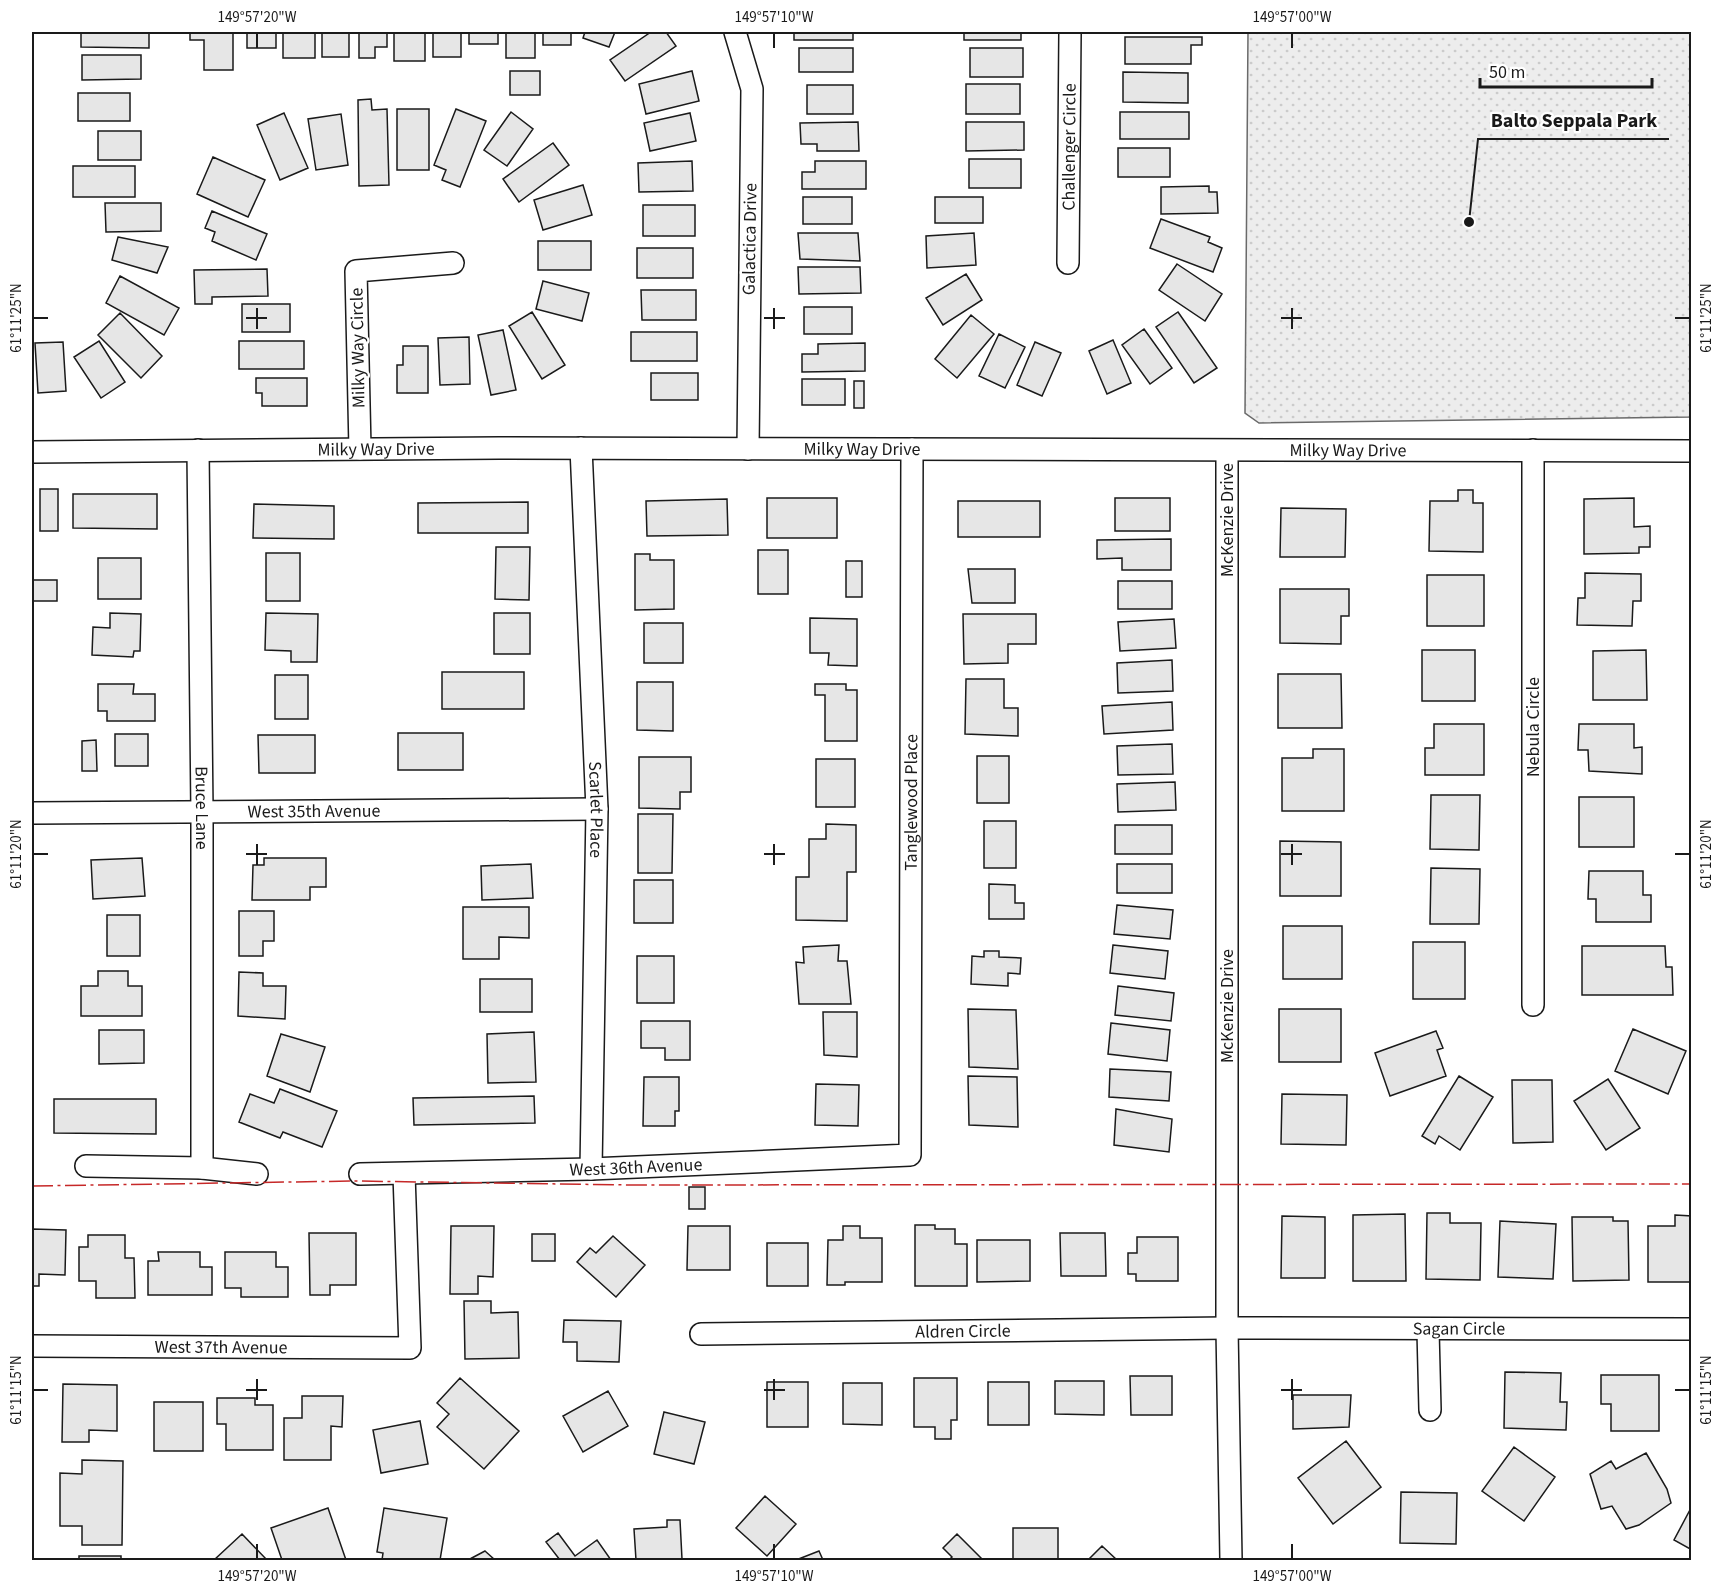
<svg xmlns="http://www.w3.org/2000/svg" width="1723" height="1592" font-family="'Source Sans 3',sans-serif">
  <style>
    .park { fill: url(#park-dots); stroke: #6a6a6a; stroke-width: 1.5 }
    .building { fill: #e6e6e6; stroke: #1a1a1a; stroke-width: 1.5 }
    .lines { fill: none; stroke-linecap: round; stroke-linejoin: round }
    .minor-casing { stroke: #1a1a1a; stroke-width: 24 }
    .minor { stroke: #fff; stroke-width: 21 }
    .power { stroke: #c62828; stroke-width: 1.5; stroke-dasharray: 21 4.5 3 4.5; stroke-linecap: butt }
    .ticks { fill: none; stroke: #1a1a1a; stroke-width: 2 }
    .labels { text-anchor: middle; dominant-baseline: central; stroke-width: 4.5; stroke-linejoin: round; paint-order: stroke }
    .street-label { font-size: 18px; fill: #1a1a1a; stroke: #fff }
    .leader { fill: none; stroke: #1a1a1a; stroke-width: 2 }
    .callout-dot { fill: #1a1a1a; stroke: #fff; stroke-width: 2 }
    .callout-label { font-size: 20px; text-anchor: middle; font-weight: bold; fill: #1a1a1a; stroke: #fff; stroke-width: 4.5; stroke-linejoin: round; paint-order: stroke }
    .neatline { fill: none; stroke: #1a1a1a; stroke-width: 2 }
    .ticks-label { font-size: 15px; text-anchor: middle; fill: #1a1a1a }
  </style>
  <defs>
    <pattern id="park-dots" width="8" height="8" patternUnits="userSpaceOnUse" patternTransform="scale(1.5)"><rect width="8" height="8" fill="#ededed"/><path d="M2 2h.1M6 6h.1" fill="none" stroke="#cbcbcb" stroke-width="1.8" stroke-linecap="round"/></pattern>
  </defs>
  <rect width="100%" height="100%" fill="#fff"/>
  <path class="park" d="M1248,32H1691V417L1259,423L1245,413Z"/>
  <path class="building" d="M81,32H149V48L81,47Z
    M190,32H233V70H204V40H190Z
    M247,32H276V48H247Z
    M283,32H315V58H283Z
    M322,32H349V57H322Z
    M359,32H387V47H375V58H359Z
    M394,32H425V61H394Z
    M433,32H461V57H433Z
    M469,32H498V44H469Z
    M506,32H535V58H506Z
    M543,32H571V45H543Z
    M585,32H615L609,47L583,38Z
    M651,32H666L676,46L625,81L610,60Z
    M794,32H853V40H794Z
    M964,32H1021V40H964Z
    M1125,37H1202V45H1191V64H1125Z
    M799,48H853V72H799Z
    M970,48H1023V77H970Z
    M82,55H141V79L82,80Z
    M510,71H540V95H510Z
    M692,71L699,101L646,114L639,84Z
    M1123,72L1188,73V103L1123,102Z
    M966,84H1020V114H966Z
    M807,85H853V114H807Z
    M78,93H130V121H78Z
    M371,99L372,110L387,109L389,185L359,186L358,100Z
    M397,109H429V170H397Z
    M456,109L486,121L460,187L442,180L446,170L434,165Z
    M511,112L533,129L507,166L484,150Z
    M1120,112H1189V139H1120Z
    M284,113L308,168L280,180L257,125Z
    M690,113L696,141L650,151L644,123Z
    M341,114L348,165L316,170L308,119Z
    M858,122L859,151H817V144H801L800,123Z
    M966,122H1024V150L966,151Z
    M98,131H141V160H98Z
    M553,143L569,165L519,202L503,179Z
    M1118,148H1170V177H1118Z
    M213,157L265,180L248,217L197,194Z
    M969,159H1021V188H969Z
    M692,161L693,191L639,192L638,163Z
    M815,161H866V189H802V172H815Z
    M73,166H135V197H73Z
    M583,185L592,215L543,230L534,200Z
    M1209,186V192H1217L1218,213L1161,214V187Z
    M803,197H852V224H803Z
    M935,197H983V223H935Z
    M105,203H161V231L106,232Z
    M643,205H695V236H643Z
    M212,211L267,234L256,260L212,241L215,232L205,228Z
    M1161,219L1210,237L1208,242L1222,248L1213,272L1150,248Z
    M798,233H858L860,261L800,259Z
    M974,233L976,265L927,268L926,236Z
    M118,237L168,247L157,273L112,260Z
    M538,241H591V270H538Z
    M637,248H693V278H637Z
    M1177,264L1222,294L1205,321L1159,290Z
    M798,267H860L861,293L799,294Z
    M267,269L268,296L212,297V304H195L194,270Z
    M966,274L982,300L943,325L926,298Z
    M120,276L179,308L164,335L106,303Z
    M543,281L589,293L582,321L536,309Z
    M641,290H696V320H642Z
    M242,304H290V332H242Z
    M804,307H852V334H804Z
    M532,312L565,365L542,379L509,326Z
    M1178,312L1217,368L1194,383L1156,327Z
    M120,313L162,356L141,378L98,335Z
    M971,315L994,334L957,378L935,359Z
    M1144,329L1172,368L1150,384L1122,345Z
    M503,330L516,390L491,395L478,335Z
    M631,332H697V361H631Z
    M999,334L1025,347L1005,388L979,376Z
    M469,337L470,384L440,385L438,338Z
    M1113,340L1131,383L1107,394L1089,351Z
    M99,341L125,382L101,398L74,357Z
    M239,341H304V369H239Z
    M63,342L66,391L38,393L35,343Z
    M1035,342L1061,353L1042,396L1017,385Z
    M865,343V371L802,372V354H818V344Z
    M403,346H428V393H397V365H403Z
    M651,373H698V400H651Z
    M256,378H307V406H262V393H256Z
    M802,379H845V405H802Z
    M854,381H864V408H854Z
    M40,489H58V531H40Z
    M1458,490H1473V503H1483V552L1429,551L1430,501H1458Z
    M73,494H157V529L73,528Z
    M767,498H837V538H767Z
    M1115,498H1170V531H1115Z
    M1634,498V527L1650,526V547H1639V553L1584,554V499Z
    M727,499L728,535L647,536L646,501Z
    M958,501H1040V537H958Z
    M528,502V533H418V503Z
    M254,504L334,506V539L253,538Z
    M1281,508L1346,509L1345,557H1280Z
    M1171,539V570H1122V558L1097,559V540Z
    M496,547H530L529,600L495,599Z
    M758,550H788V594H758Z
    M266,553H300V601H266Z
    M635,554H650V560H674V609L635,610Z
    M98,558H141V599H98Z
    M846,561H862V597H846Z
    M968,569H1015V603H972Z
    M1585,573L1641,574V601H1633L1632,626L1577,625L1578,598H1585Z
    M1427,575H1484V626H1427Z
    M32,580H57V601H32Z
    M1118,581H1172V609H1118Z
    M1280,589H1349V616H1341V644L1280,643Z
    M110,613L141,614L140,651H134L133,657L92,655L93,627L110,628Z
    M266,613L318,614L317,662H291V651L265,650Z
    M494,613H530V654H494Z
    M963,614H1036V644H1008V663L964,664Z
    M810,618L857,619V666L828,665L829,653H810Z
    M1174,619L1176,648L1120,651L1118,622Z
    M644,623H683V663H644Z
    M1422,650H1475V701H1422Z
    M1646,650L1647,700H1593V651Z
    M1172,660L1173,691L1118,693L1117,663Z
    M442,672H524V709H442Z
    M1278,674H1341L1342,728H1278Z
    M275,675H308V719H275Z
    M966,679H1004V708H1018V736L965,734Z
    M637,682H673V731L637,730Z
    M98,684H134L133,694H155V721H107V711H98Z
    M815,684H846V690H857V741H825V695H815Z
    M1172,702L1173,730L1104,734L1102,706Z
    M1434,724H1484V775H1425V748H1434Z
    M1579,724H1634V748L1642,747V774L1589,771L1588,750H1578Z
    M398,733H463V770H398Z
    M115,734H148V766H115Z
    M258,735H315V773H259Z
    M96,740L97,771H82V741Z
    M1172,744L1173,774L1118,775L1117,746Z
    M1313,749H1344V811H1282V758H1313Z
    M977,756H1009V803H977Z
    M639,757H691V792H680V809L639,808Z
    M816,759H855V807H816Z
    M1175,782L1176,810L1118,812L1117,784Z
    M1431,795H1480L1479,850L1430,849Z
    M1579,797H1634V847H1579Z
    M638,814H673L672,873H638Z
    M984,821H1016V868H984Z
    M826,824L856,825V872H847V921L796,920V877H809V839H826Z
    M1115,825H1172V854H1115Z
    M1280,841L1341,842V896H1280Z
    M142,858L145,896L93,899L91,860Z
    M264,858H326V887H310V900H252L253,865H264Z
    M531,864L533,898L482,900L481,866Z
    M1117,864H1172V893H1117Z
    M1431,868L1480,869L1479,924H1430Z
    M1589,871H1643V895H1651V922H1596V899H1588Z
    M634,880H673V923H634Z
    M989,884L1015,885V903H1024V919H989Z
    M1117,905L1173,910L1170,939L1114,934Z
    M463,907H529V938L499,937V959H463Z
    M239,911H274V941H263V956H239Z
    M107,915H140V956H107Z
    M1283,926H1342V979H1283Z
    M1413,942H1465V999H1413Z
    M839,945L838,961H847L851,1004H799L796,962L804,963L803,947Z
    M1113,945L1168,951L1165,979L1110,973Z
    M1582,946H1665L1666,967H1672L1673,995H1582Z
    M984,951H999V957L1021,958L1020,974L1008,973V986L971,984L972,956L984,957Z
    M637,956H674V1003H637Z
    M98,971H128V986H142V1016H81V986H98Z
    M239,972L263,973V986H286L285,1019L238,1016Z
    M480,979H532V1012H480Z
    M1118,986L1174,993L1171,1021L1115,1015Z
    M968,1009L1016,1010L1018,1069L969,1067Z
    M1279,1009H1341V1062H1279Z
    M823,1012H857V1057L824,1055Z
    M641,1021H690V1060H665V1048H641Z
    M1111,1023L1170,1030L1167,1061L1108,1054Z
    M1633,1029L1686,1051L1668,1094L1615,1071Z
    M99,1030H144V1063L99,1064Z
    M1436,1031L1443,1048L1437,1050L1446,1076L1390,1096L1375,1053Z
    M534,1032L536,1082L488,1083L487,1034Z
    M281,1034L325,1047L310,1092L267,1076Z
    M1110,1069L1171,1072L1169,1101L1109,1097Z
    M968,1076L1017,1077L1018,1127L969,1125Z
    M1459,1076L1493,1097L1460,1150L1439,1136L1435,1144L1422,1136Z
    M644,1077H679V1111H675V1126H643Z
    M1608,1079L1640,1128L1606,1150L1574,1101Z
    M1512,1080H1552L1553,1142L1513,1143Z
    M816,1084L859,1085L858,1126L815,1125Z
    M280,1089L337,1111L322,1147L283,1132L280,1138L239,1122L250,1094L274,1103Z
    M1282,1094L1347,1095L1346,1145L1281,1144Z
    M534,1096L535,1123L414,1125L413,1098Z
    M54,1099H156V1134L54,1133Z
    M1116,1109L1172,1119L1169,1152L1114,1145Z
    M689,1187H705V1209H689Z
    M1427,1213H1450V1223H1481L1480,1280L1426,1279Z
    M1405,1214L1406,1281H1353V1215Z
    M1675,1215L1692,1216V1282H1648V1226H1675Z
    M1282,1216L1325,1217V1278H1281Z
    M1572,1217H1613V1221H1628L1629,1280L1573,1281Z
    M1500,1221L1556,1224L1553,1279L1498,1277Z
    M915,1225H935V1229H955V1244H967V1286H915Z
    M451,1226H494L493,1277L478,1276V1294H450Z
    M688,1226H730V1270H687Z
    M843,1226H860V1238H882V1282H845V1285H827L828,1240H843Z
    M32,1229L66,1230L65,1275L39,1274V1286H32Z
    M309,1233H356V1285H330V1295H310Z
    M1060,1233H1105L1106,1276H1061Z
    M532,1234H555V1261H532Z
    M88,1235H125V1258H134L135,1298H96V1281H79V1247H88Z
    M613,1236L645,1265L616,1297L577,1262L590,1248L596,1253Z
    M1137,1237H1178V1281H1136V1274H1128V1253H1137Z
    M977,1240H1030V1281L977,1282Z
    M767,1243H808V1286H767Z
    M158,1252H200V1267H212V1295H148V1261H159Z
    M225,1252H276V1267H288V1297H241V1288H225Z
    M464,1301H491V1313L518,1312L519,1358L465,1359Z
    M564,1320L621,1321L619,1362L577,1361V1342H563Z
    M1505,1372L1561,1373L1560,1402H1567L1566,1430L1504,1428Z
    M1601,1375H1659V1431H1611V1404H1601Z
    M1130,1376H1172V1415H1131Z
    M460,1378L519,1431L484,1469L437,1427L449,1414L437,1403Z
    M914,1378H957V1420H951V1439H935V1427H914Z
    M1055,1381H1104V1415L1055,1414Z
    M767,1382H808V1427H767Z
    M988,1382H1029V1425H988Z
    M843,1383H882V1425L843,1424Z
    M63,1384L117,1385V1431L89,1430V1442H62Z
    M608,1391L628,1426L583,1452L563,1416Z
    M1293,1395H1351L1349,1427L1293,1429Z
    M302,1396H343L342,1427L331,1426V1460H284V1418H302Z
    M217,1398H255V1405H273V1450H226V1424H217Z
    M154,1402H203V1451H154Z
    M664,1412L705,1422L694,1464L654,1454Z
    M420,1421L428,1464L381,1473L373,1430Z
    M1346,1441L1381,1487L1333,1524L1298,1478Z
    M1514,1447L1555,1477L1524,1521L1482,1491Z
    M1646,1453L1667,1489L1671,1503L1639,1525L1626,1529L1612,1506L1601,1509L1590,1474L1611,1461L1616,1469Z
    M82,1460L123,1461L122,1545H82V1526H60V1473L82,1474Z
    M1401,1492L1457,1493L1456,1544L1400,1543Z
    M765,1496L796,1524L767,1556L736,1528Z
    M1692,1506V1550L1674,1540Z
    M328,1508L346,1560H282L271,1528Z
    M384,1508L447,1518L440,1560H382L383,1553L377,1552Z
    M667,1520H680L682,1559L636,1560L634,1529L667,1527Z
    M1013,1528H1058V1560H1013Z
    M558,1533L575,1556L597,1540L611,1560H560L546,1542Z
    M242,1534L267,1560H214Z
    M957,1534L983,1560H949L952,1557L943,1548Z
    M1102,1546L1117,1560H1088Z
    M485,1551L495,1560H468Z
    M819,1551L823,1560H796Z
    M79,1556H121V1560H79Z"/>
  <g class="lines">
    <defs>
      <g id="minor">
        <path d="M735,32L752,89L748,449"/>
        <path id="s1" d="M1068,263L1070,32"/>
        <path id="s2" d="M581,448L597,809L591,1169"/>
        <path d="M360,449L356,271L453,263"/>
        <path id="s3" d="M198,450L202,812V1168"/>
        <path d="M1533,450V1005"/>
        <path d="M1227,451V1328L1231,1560"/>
        <path id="s4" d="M32,452L499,448L1692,451"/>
        <path id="s5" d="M32,813L597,809"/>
        <path d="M86,1166L202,1168L257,1174"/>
        <path id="s6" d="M360,1174L591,1169L910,1155L912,449"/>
        <path d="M1428,1330L1430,1410"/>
        <path id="s7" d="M701,1334L1227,1328L1692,1329"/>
        <path id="s8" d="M32,1346L410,1348L404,1174"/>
      </g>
    </defs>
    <use href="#minor" class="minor-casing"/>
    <use href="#minor" class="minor"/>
    <path class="power" d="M32,1186L355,1181L631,1185L1692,1184"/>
  </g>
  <path class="ticks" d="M257,33V48M774,33V48M1292,33V48M257,308V329M774,308V329M1292,308V329M33,318H48M246,318H267M764,318H785M1281,318H1302M1675,318H1690M257,844V865M774,844V865M1292,844V865M33,854H48M246,854H267M764,854H785M1281,854H1302M1675,854H1690M257,1379V1400M774,1379V1400M1292,1379V1400M33,1390H48M246,1390H267M764,1390H785M1281,1390H1302M1675,1390H1690M257,1544V1559M774,1544V1559M1292,1544V1559"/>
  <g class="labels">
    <g class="street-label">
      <text stroke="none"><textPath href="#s1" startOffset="116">Challenger Circle</textPath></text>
      <text transform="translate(750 239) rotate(-89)">Galactica Drive</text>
      <text transform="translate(358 348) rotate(-91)">Milky Way Circle</text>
      <text stroke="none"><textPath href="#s4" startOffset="344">Milky Way Drive</textPath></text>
      <text stroke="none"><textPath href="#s4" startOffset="830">Milky Way Drive</textPath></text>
      <text stroke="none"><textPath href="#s4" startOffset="1316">Milky Way Drive</textPath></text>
      <text transform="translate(1227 520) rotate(-90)">McKenzie Drive</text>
      <text transform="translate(1533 727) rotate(-90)">Nebula Circle</text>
      <text stroke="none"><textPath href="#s6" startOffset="903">Tanglewood Place</textPath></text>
      <text stroke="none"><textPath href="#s3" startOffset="358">Bruce Lane</textPath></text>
      <text stroke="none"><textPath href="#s2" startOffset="362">Scarlet Place</textPath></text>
      <text stroke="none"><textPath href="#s5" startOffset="282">West 35th Avenue</textPath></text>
      <text transform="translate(1227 1006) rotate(-90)">McKenzie Drive</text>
      <text stroke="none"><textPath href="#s6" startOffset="276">West 36th Avenue</textPath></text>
      <text stroke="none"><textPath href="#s7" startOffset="758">Sagan Circle</textPath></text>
      <text stroke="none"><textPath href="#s7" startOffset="262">Aldren Circle</textPath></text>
      <text stroke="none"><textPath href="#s8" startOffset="189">West 37th Avenue</textPath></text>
    </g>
  </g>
  <path class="leader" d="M1469 222L1478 139H1669"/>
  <circle class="callout-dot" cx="1469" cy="222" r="6"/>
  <g class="callout-label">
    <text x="1574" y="127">Balto Seppala Park</text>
  </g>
  <rect width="1723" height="1592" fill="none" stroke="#ffffff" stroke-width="66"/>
  <path d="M1480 78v9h172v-9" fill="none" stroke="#1a1a1a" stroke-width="3"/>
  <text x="1489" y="78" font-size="18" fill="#1a1a1a" stroke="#ffffff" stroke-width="4.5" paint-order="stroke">50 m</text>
  <rect x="33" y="33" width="1657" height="1526" class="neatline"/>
  <g class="ticks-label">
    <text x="257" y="22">149°57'20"W</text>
    <text x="774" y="22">149°57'10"W</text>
    <text x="1292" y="22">149°57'00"W</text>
    <text transform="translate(16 318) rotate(-90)" y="5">61°11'25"N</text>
    <text transform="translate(1706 318) rotate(-90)" y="5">61°11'25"N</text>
    <text transform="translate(16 854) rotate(-90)" y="5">61°11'20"N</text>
    <text transform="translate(1706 854) rotate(-90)" y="5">61°11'20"N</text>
    <text transform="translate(16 1390) rotate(-90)" y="5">61°11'15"N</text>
    <text transform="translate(1706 1390) rotate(-90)" y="5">61°11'15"N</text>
    <text x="257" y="1581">149°57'20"W</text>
    <text x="774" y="1581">149°57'10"W</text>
    <text x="1292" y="1581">149°57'00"W</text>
  </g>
</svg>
